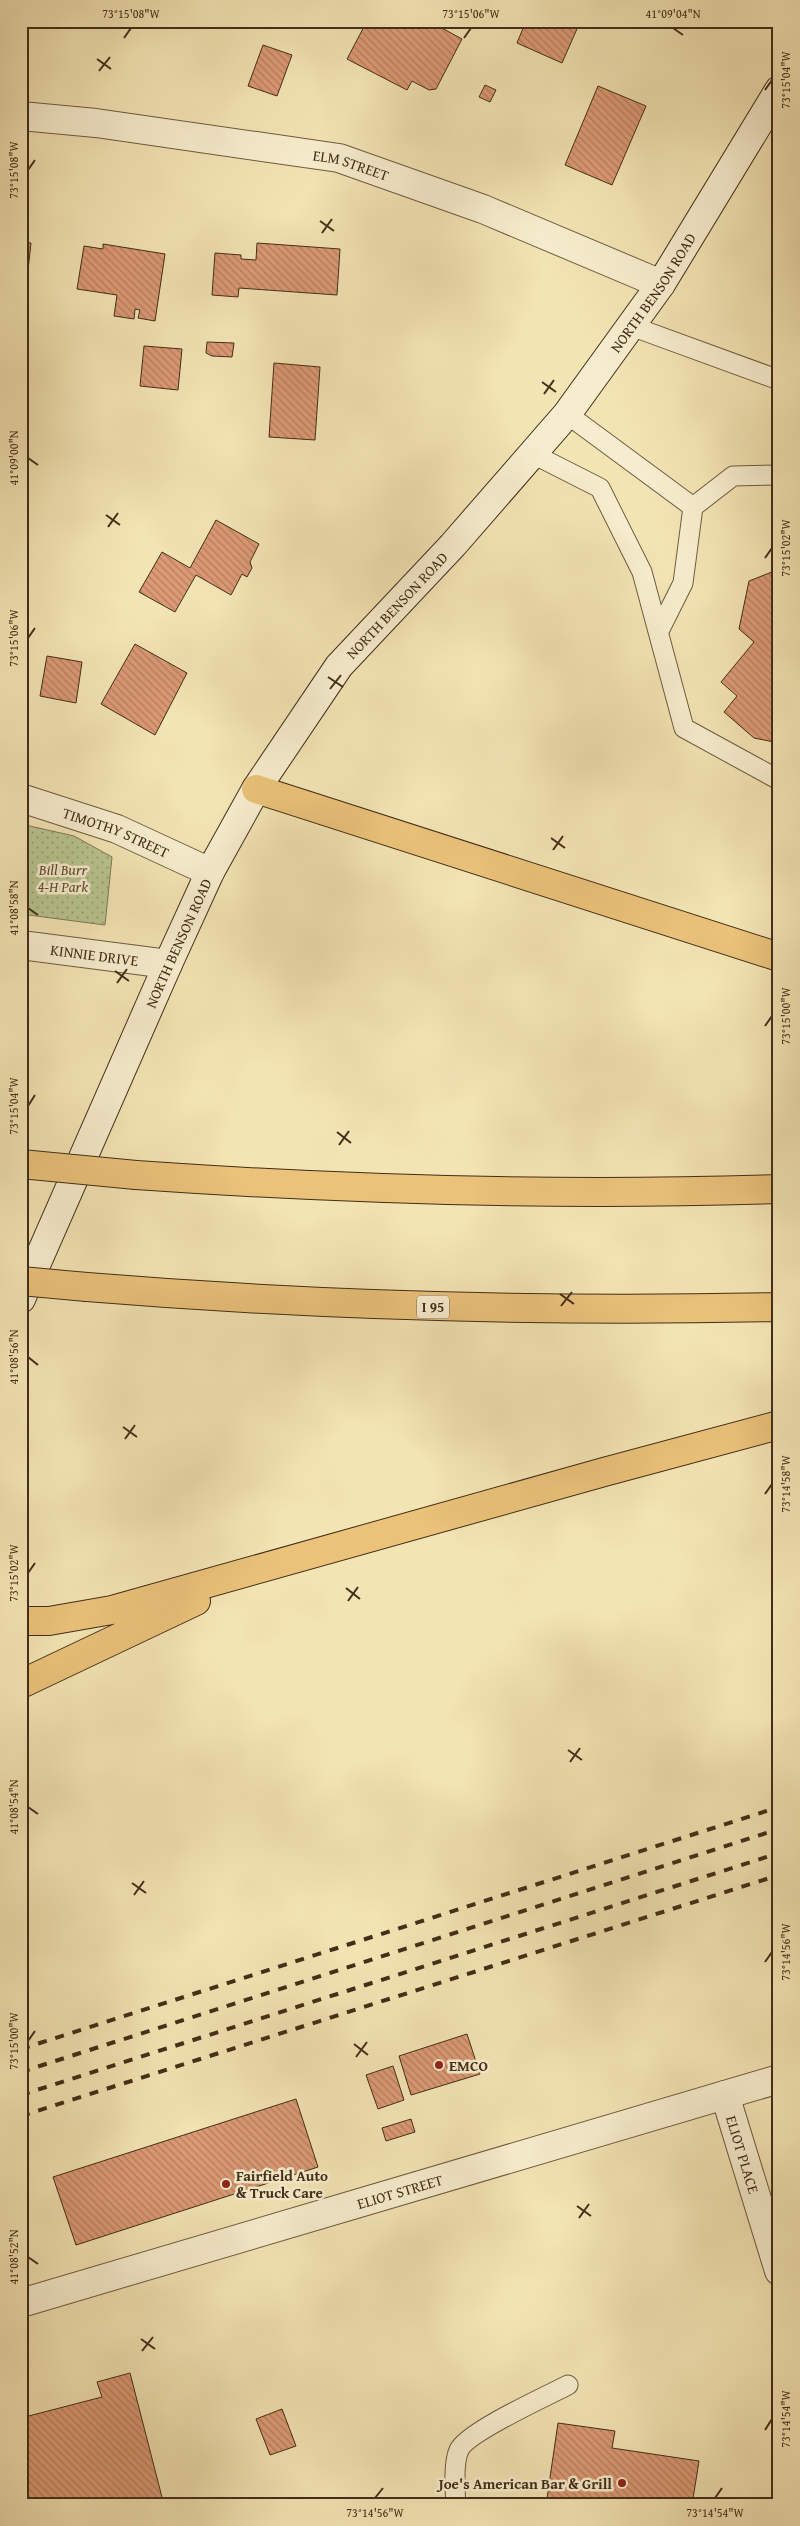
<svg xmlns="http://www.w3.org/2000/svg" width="800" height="2526" font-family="'Gentium Book Plus',serif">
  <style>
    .park { fill: url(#park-dots); stroke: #7d7953 }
    .building { fill: url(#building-back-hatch); stroke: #422d17 }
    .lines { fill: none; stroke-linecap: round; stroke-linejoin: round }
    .service-casing { stroke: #6e5b3e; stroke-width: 21 }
    .minor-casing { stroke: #6e5b3e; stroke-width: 30 }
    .secondary-casing { stroke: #422d17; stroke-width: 30 }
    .motorway-casing { stroke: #422d17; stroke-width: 30 }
    .service { stroke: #f7edce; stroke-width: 19 }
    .minor { stroke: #f7edce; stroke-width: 28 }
    .secondary { stroke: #f7edce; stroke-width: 28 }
    .motorway { stroke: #eac27a; stroke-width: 28 }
    .rail { stroke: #422d17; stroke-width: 4; stroke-dasharray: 9 9; stroke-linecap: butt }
    .motorway-bridge-casing { stroke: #422d17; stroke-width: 30; stroke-linecap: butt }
    .motorway-bridge { stroke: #eac27a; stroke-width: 28 }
    .ticks { fill: none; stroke: #422d17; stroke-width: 2 }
    .poi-dot { fill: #8f2418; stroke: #f7edce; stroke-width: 2 }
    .labels { text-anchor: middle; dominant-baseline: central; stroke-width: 5; stroke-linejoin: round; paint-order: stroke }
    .shield { fill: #f7edce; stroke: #78674e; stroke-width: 1 }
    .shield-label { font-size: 14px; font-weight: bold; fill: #422d17 }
    .street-label { font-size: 15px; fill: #422d17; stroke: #f7edce }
    .park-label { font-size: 15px; font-style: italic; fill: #5a4b2f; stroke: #f7edce }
    .poi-label { font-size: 15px; font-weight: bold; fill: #422d17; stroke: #f7edce; text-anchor: start }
    .neatline { fill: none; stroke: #422d17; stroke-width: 2 }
    .ticks-label { font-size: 12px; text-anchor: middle; fill: #422d17 }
  </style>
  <defs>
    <pattern id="park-dots" width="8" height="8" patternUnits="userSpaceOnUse" patternTransform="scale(1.25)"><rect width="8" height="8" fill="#b8c58f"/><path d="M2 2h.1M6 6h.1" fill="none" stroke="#97a074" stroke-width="1.8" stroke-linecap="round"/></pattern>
    <pattern id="building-back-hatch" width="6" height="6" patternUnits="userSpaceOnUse" patternTransform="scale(1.25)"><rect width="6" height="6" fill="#dc9a75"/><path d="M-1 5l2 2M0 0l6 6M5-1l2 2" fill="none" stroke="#b47e5f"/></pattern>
  </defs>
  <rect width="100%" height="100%" fill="#f3e4b4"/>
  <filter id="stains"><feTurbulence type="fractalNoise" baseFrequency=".004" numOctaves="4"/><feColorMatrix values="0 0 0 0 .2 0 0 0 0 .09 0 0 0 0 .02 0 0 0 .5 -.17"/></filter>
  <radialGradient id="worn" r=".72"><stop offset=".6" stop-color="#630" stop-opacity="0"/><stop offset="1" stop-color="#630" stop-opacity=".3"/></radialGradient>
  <path class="park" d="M21,824L74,836L112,857L105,925L21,914Z"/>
  <path class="building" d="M367,21H429L462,39L436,89L429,90L412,81L407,90L347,59Z
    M526,21L580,22L562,63L517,43Z
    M263,45L292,55L277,96L248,86Z
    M485,85L496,90L490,102L479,97Z
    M598,86L646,106L612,185L565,165Z
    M21,242L31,243L24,307H21Z
    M257,243L340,249L337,295L239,288L238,297L212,295L215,253L241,255V259L256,260Z
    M103,244L165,254L155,321L138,318L140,310L135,309L134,319L114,316L117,295L77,289L84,246L103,249Z
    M207,342L234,343L232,357L212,356L206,353Z
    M144,346L182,349L178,390L140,386Z
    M274,363L320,367L315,440L269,437Z
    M216,520L259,544L250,562L252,568L247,577L242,574L231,595L196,575L175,612L139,592L162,552L190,568Z
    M779,555V743L754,738L724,712L737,696L721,682L754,642L739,629L749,581L777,570L773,557Z
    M135,644L187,673L155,735L101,704Z
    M47,656L82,662L76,703L40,696Z
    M467,2034L480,2074L411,2095L399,2056Z
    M393,2066L404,2100L378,2109L366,2075Z
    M296,2099L318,2167L76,2245L53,2177Z
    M411,2119L415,2132L386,2141L382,2128Z
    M130,2373L164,2505H21V2418L102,2397L97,2382Z
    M282,2409L296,2446L270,2455L256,2419Z
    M558,2423L615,2431L612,2448L699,2461L692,2505H546Z"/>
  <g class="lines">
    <defs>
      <path id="service" d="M631,326L779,380
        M567,414L693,507
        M531,453L600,488L642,572L684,728L779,780
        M659,631L683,583L693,507L733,476L779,475
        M456,2505C455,2491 453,2463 459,2450C467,2432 547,2396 568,2385"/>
      <g id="minor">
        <path id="s1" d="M21,116L96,123L339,158L483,209L661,284"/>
        <path id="s2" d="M21,798L117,829L210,872"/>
        <path id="s3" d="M21,945L168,964"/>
        <path id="s4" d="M725,2095L779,2271"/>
        <path id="s5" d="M21,2303L779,2079"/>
      </g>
      <g id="secondary">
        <path id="s6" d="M21,1299L168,964L210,872L256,789L339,666L453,545L567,414L661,284L779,90"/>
      </g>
      <path id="motorway" d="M256,789L779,957
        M136,1175C350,1190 564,1196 779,1189
        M87,1287C318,1306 548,1312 779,1307
        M21,1621H49L112,1610L604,1472L779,1425
        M21,1684L196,1601"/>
    </defs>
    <use href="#service" class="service-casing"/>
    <use href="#minor" class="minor-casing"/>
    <use href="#secondary" class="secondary-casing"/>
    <use href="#motorway" class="motorway-casing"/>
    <use href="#service" class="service"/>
    <use href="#minor" class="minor"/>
    <use href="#secondary" class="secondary"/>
    <use href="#motorway" class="motorway"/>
    <path class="rail" d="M21,2049L779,1807
      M21,2072L779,1829
      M21,2095L779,1853
      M21,2116L779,1875"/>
    <defs>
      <path id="motorway-bridge" d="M21,1164L136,1175
        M21,1281L87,1287"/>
    </defs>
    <use href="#motorway-bridge" class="motorway-bridge-casing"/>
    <use href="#motorway-bridge" class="motorway-bridge"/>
  </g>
  <path class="ticks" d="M673,28L683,35M124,38L131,28M464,38L471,28M97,59L111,69M99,71L110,57M765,90L772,80M28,170L35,160M320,221L334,231M322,233L332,219M542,382L556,392M544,394L554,380M28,458L38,465M106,515L120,525M108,527L118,513M765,558L772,548M28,638L35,628M328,677L343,687M330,689L341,675M551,838L565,848M553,850L563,836M28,908L38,915M115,971L129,981M117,983L127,969M765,1026L772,1016M28,1106L35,1095M337,1132L351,1143M339,1145L349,1131M560,1294L574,1304M561,1306L572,1292M28,1357L38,1365M123,1427L137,1437M125,1439L135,1425M765,1494L772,1484M28,1573L35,1563M346,1588L360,1599M348,1601L358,1587M568,1750L582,1760M570,1762L580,1748M28,1807L38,1814M132,1883L146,1893M134,1895L144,1881M765,1962L772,1952M28,2041L35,2031M354,2044L368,2055M356,2057L367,2042M577,2206L591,2216M579,2218L589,2204M28,2257L38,2264M141,2339L155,2349M142,2351L153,2337M765,2430L772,2419M375,2498L383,2488M715,2498L722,2488"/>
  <g class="poi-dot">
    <circle cx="439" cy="2065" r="5"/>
    <circle cx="226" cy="2184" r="5"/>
    <circle cx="622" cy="2483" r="5"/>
  </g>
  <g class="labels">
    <rect class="shield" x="417" y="1295.5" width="32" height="23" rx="4"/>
    <g class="shield-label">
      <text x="433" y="1307">I 95</text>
    </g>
    <g class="street-label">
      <text stroke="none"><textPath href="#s1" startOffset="334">ELM STREET</textPath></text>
      <text stroke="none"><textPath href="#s6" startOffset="1199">NORTH BENSON ROAD</textPath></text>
      <text stroke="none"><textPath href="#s6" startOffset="794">NORTH BENSON ROAD</textPath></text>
      <text stroke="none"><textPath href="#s2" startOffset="101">TIMOTHY STREET</textPath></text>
      <text stroke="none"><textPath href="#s6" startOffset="389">NORTH BENSON ROAD</textPath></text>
      <text stroke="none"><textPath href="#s3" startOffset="74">KINNIE DRIVE</textPath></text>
      <text stroke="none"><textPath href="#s4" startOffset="62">ELIOT PLACE</textPath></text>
      <text stroke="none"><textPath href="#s5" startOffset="395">ELIOT STREET</textPath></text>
    </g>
    <g class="park-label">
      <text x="63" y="869">Bill Burr<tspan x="63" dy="17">4-H Park</tspan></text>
    </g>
    <g class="poi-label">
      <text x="449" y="2065">EMCO</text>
      <text x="236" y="2175">Fairfield Auto<tspan x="236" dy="17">&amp; Truck Care</tspan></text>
      <text x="612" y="2483" text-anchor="end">Joe's American Bar &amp; Grill</text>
    </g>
  </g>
  <rect width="800" height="2526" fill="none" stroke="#f3e4b4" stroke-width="55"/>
  <rect x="28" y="28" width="744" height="2470" class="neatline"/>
  <g class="ticks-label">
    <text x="131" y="18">73°15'08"W</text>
    <text x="471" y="18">73°15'06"W</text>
    <text x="673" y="18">41°09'04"N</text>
    <text transform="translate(786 80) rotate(-90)" y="4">73°15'04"W</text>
    <text transform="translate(14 170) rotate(-90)" y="4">73°15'08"W</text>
    <text transform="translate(14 458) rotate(-90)" y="4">41°09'00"N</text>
    <text transform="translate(786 548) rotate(-90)" y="4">73°15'02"W</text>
    <text transform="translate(14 638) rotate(-90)" y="4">73°15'06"W</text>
    <text transform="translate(14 908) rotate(-90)" y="4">41°08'58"N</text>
    <text transform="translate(786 1016) rotate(-90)" y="4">73°15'00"W</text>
    <text transform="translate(14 1106) rotate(-90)" y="4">73°15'04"W</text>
    <text transform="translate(14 1357) rotate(-90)" y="4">41°08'56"N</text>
    <text transform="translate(786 1484) rotate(-90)" y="4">73°14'58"W</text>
    <text transform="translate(14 1573) rotate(-90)" y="4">73°15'02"W</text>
    <text transform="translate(14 1807) rotate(-90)" y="4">41°08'54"N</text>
    <text transform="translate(786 1952) rotate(-90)" y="4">73°14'56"W</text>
    <text transform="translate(14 2041) rotate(-90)" y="4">73°15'00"W</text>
    <text transform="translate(14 2257) rotate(-90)" y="4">41°08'52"N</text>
    <text transform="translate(786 2419) rotate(-90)" y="4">73°14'54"W</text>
    <text x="375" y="2517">73°14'56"W</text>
    <text x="715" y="2517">73°14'54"W</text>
  </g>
  <rect width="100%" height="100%" filter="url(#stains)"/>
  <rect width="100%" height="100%" fill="url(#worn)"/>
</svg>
